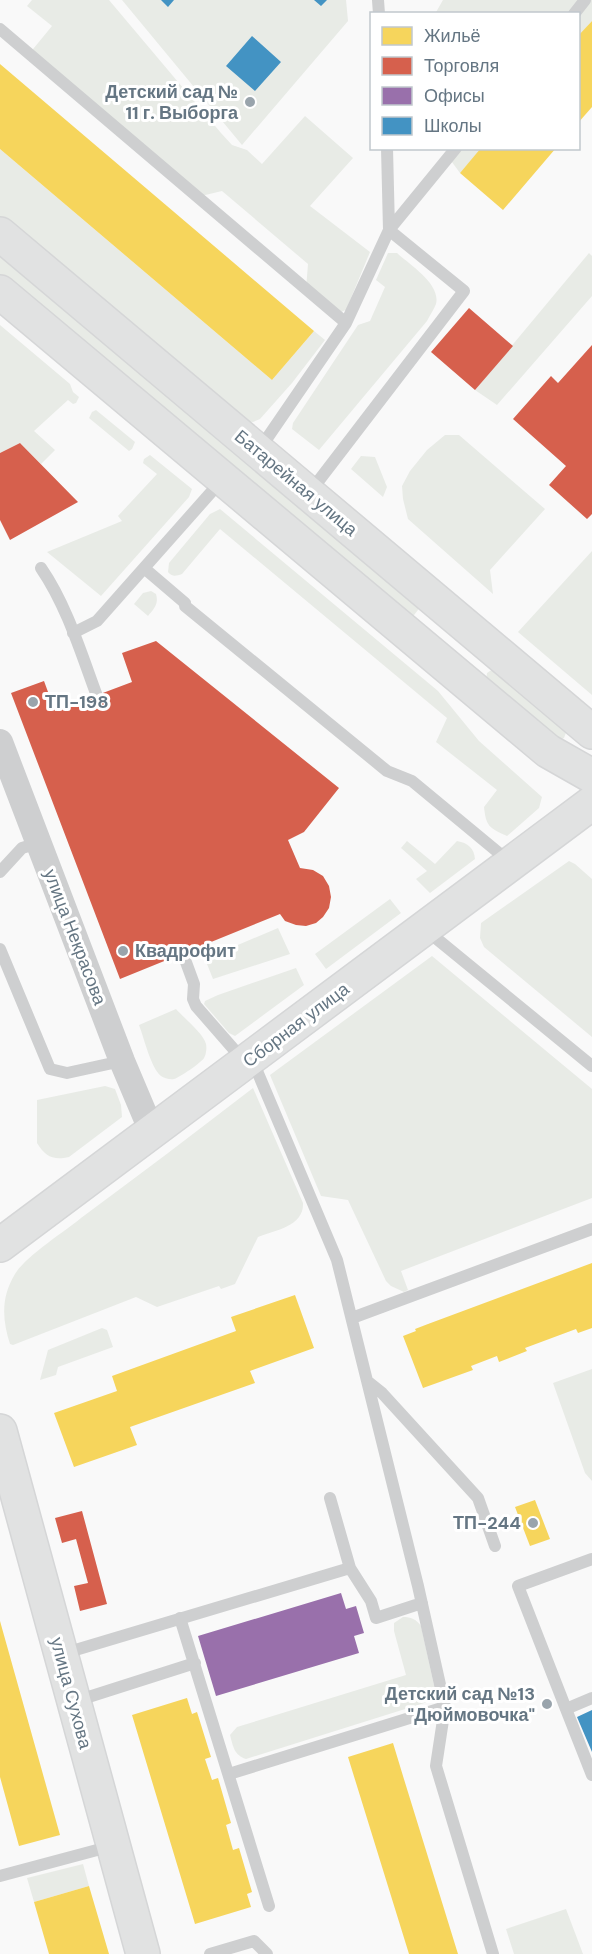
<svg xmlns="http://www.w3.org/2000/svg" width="592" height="1954" font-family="'DM Sans',sans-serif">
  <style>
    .green { fill: #e8ebe6 }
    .homes { fill: #f6d55c }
    .shops { fill: #d6604d }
    .offices { fill: #9970ab }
    .schools { fill: #4393c3 }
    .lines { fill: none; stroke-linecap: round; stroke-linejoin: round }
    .secondary-casing { stroke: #d5d6d7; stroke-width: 36 }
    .lane { stroke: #cecfd0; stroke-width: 12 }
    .street { stroke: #cecfd0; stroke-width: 26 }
    .secondary { stroke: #e1e2e2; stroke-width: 33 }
    .poi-dot { fill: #99a4ac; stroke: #fff; stroke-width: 2 }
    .labels { text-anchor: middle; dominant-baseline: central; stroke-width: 6; stroke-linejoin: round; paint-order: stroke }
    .poi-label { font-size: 18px; font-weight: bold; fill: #657683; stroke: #fff; text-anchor: end }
    .street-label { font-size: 18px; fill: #657683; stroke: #fff }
  </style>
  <rect width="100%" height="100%" fill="#f9f9f9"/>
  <path class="green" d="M32,0H109L221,133L232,145L247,150L262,164L305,116L353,158L310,206L370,252L346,310L341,312L306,289L308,264L222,191L197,197L29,54L52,26L27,6Z
    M122,0H346L348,21L242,145Z
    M443,0H592V21L579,36L578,14H435Z
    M0,149L272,380L314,331L325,340L292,383L260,419L253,422L245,421L0,217Z
    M448,149H481L460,173L449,158Z
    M388,253H397C410,265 441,284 436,304C434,309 430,315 427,321L319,450L292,429L293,423L358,325L370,321L385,287L376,280Z
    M589,253L592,256V296L497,405L475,390Z
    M0,256L421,606L411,619L0,275Z
    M0,325L70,384L73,392L79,397L76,403L73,404L68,400L34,431L55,450L41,464L20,443L0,453Z
    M96,410L135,442L132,449L129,451L89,418L92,412Z
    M445,435H459L545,509L490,570L493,594L408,519L403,499L402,486L410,471L427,450Z
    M150,455L192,489L189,497L101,596L47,552L122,521L118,516L157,474L143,463L144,459Z
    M361,456L375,457L387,487L383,497L351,469Z
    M220,509L438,691L479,741L542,797L539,808L507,836C489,828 486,826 484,807L497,790L436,742L447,718L220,529L182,574C176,576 172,577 168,572L169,563L210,514Z
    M592,551V695L518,632Z
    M151,591L156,594C159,604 154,609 148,616L134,604L143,593Z
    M493,669L567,730L564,738L558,741L486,682L487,673Z
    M407,841L435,864L457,841C468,843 474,848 475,859L430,893L416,879L427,871L401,848Z
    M569,861L575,864L592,879V1037L484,947L480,938L481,923Z
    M390,899L401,913L326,969L315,954Z
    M278,928L290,954L213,979L205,959Z
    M432,956L592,1089V1198L401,1271L408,1290L404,1292L391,1286L386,1281L348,1200L321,1196L270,1075Z
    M296,968L304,985L235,1036L229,1033L204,1004L205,1001L218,995Z
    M176,1009C183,1017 204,1034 206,1044C207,1048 206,1055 204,1058C202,1062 179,1078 174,1079C170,1080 164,1078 161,1076C151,1068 144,1038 139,1025Z
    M105,1086L115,1089L121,1105L122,1117L69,1157C53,1161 45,1156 37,1143V1100Z
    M253,1088L303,1203C304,1226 276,1230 258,1237L235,1284L221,1289L219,1286L157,1307L136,1297L13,1345L10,1344C2,1319 1,1297 15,1274C26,1256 64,1232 81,1218C139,1175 196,1132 253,1088Z
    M102,1328L107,1330L113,1347L58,1367L56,1375L40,1380L48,1350Z
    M592,1369V1481L585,1473L553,1383Z
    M403,1617C411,1617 416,1619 421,1626L437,1699L246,1759C234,1755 233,1746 230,1735L237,1727L406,1675L394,1631V1623Z
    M83,1864L89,1886L34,1902L27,1878Z
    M566,1909L583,1954H514L506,1929Z"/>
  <path class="homes" d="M592,21V107L578,123V36Z
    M0,64L314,331L272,380L0,149Z
    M481,148H556L503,210L460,173Z
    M592,1263V1328L578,1333L576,1329L525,1348L527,1351L499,1362L497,1356L471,1366L473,1370L423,1388L403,1336L416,1331L415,1329L428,1324Z
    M295,1295L314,1348L250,1371L255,1383L130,1427L137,1445L74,1467L54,1413L117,1391L112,1376L236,1331L231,1317Z
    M535,1500L550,1539L530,1546L515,1507Z
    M0,1621L60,1835L19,1846L0,1777Z
    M187,1698L192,1714L197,1712L211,1757L205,1759L212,1780L218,1778L231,1823L226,1825L233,1850L239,1848L252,1892L247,1894L251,1907L195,1924L132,1715Z
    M393,1743L403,1776L458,1954H409L348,1757Z
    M89,1886L109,1954H49L34,1902Z"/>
  <path class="shops" d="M469,308L513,346L475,390L431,352Z
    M592,345V514L587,519L549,485L566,466L513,419L551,376L558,383Z
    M20,443L78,502L10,540L0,520V453Z
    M156,641L339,788L304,832L288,840L300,868L313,870L323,876L329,886L331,897L329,908L323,917L316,923L306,926L296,925L285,921L280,914L120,979L11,693L44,681L55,711L132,682L122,653Z
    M82,1511L107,1604L80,1611L74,1586L88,1583L76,1539L62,1543L55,1518Z"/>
  <path class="offices" d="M341,1593L346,1609L356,1606L364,1633L354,1636L359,1653L216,1696L198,1636Z"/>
  <path class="schools" d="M161,0H174L168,7Z
    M314,0H327L321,6Z
    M252,36L281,62L255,91L226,66Z
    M592,1710V1752L577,1717Z"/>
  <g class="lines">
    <defs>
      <path id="secondary" d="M0,234L592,732
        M0,292L548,751L592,776
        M0,1245L592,803
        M0,1431L143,1954"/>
    </defs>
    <use href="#secondary" class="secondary-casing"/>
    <path class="lane" d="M378,0L379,14
      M574,14L585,0
      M0,29L346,323
      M259,450L346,323L389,230L456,148
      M310,492L464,291L389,230L387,148
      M41,568C67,606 81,653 97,696
      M144,568L185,603V606L387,771L412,781L511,863
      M73,633L97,621L222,480
      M0,872L22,848L38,843
      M426,930L592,1066
      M0,949L50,1069L67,1073L122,1061
      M183,954L194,984L193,999L196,1006L244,1061
      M252,1059L337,1260L418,1586L445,1707L436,1766L493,1954
      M352,1318L592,1229
      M367,1381L382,1393L478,1498L495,1546
      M330,1498L350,1568L371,1601L376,1618L422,1603
      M592,1559L518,1586L566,1709L592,1698
      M180,1618L269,1906
      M62,1654L350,1568
      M76,1701L195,1663
      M566,1709L592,1775
      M229,1774L445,1707
      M0,1876L112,1846
      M210,1954L254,1941L267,1954"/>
    <path class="street" d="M0,742L122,1061L152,1132"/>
    <use href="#secondary" class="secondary"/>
  </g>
  <g class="poi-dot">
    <circle cx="250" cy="102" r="6"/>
    <circle cx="33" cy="702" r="6"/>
    <circle cx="123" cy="951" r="6"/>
    <circle cx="533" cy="1523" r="6"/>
    <circle cx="547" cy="1704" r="6"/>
  </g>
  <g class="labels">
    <g class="poi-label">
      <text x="238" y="92">Детский сад №<tspan x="238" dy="21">11 г. Выборга</tspan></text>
      <text x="45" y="702" text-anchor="start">ТП-198</text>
      <text x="135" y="951" text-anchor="start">Квадрофит</text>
      <text x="521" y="1523">ТП-244</text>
      <text x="535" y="1694">Детский сад №13<tspan x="535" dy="21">"Дюймовочка"</tspan></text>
    </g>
    <g class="street-label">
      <text transform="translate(296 483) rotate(40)">Батарейная улица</text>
      <text transform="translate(75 937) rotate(69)">улица Некрасова</text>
      <text transform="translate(296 1025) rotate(-37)">Сборная улица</text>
      <text transform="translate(71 1693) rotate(75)">улица Сухова</text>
    </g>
  </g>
  <rect x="370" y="12" width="210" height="138" fill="#ffffff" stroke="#c1c8cd" stroke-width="1.5"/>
  <rect x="382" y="27" width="30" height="18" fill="#f6d55c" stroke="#c1c8cd" stroke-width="1.5"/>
  <text x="424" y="42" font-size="18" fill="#657683">Жильё</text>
  <rect x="382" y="57" width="30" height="18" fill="#d6604d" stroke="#c1c8cd" stroke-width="1.5"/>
  <text x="424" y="72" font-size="18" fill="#657683">Торговля</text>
  <rect x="382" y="87" width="30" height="18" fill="#9970ab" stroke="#c1c8cd" stroke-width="1.5"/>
  <text x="424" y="102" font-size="18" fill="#657683">Офисы</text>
  <rect x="382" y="117" width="30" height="18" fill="#4393c3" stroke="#c1c8cd" stroke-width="1.5"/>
  <text x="424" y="132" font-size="18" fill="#657683">Школы</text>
</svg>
